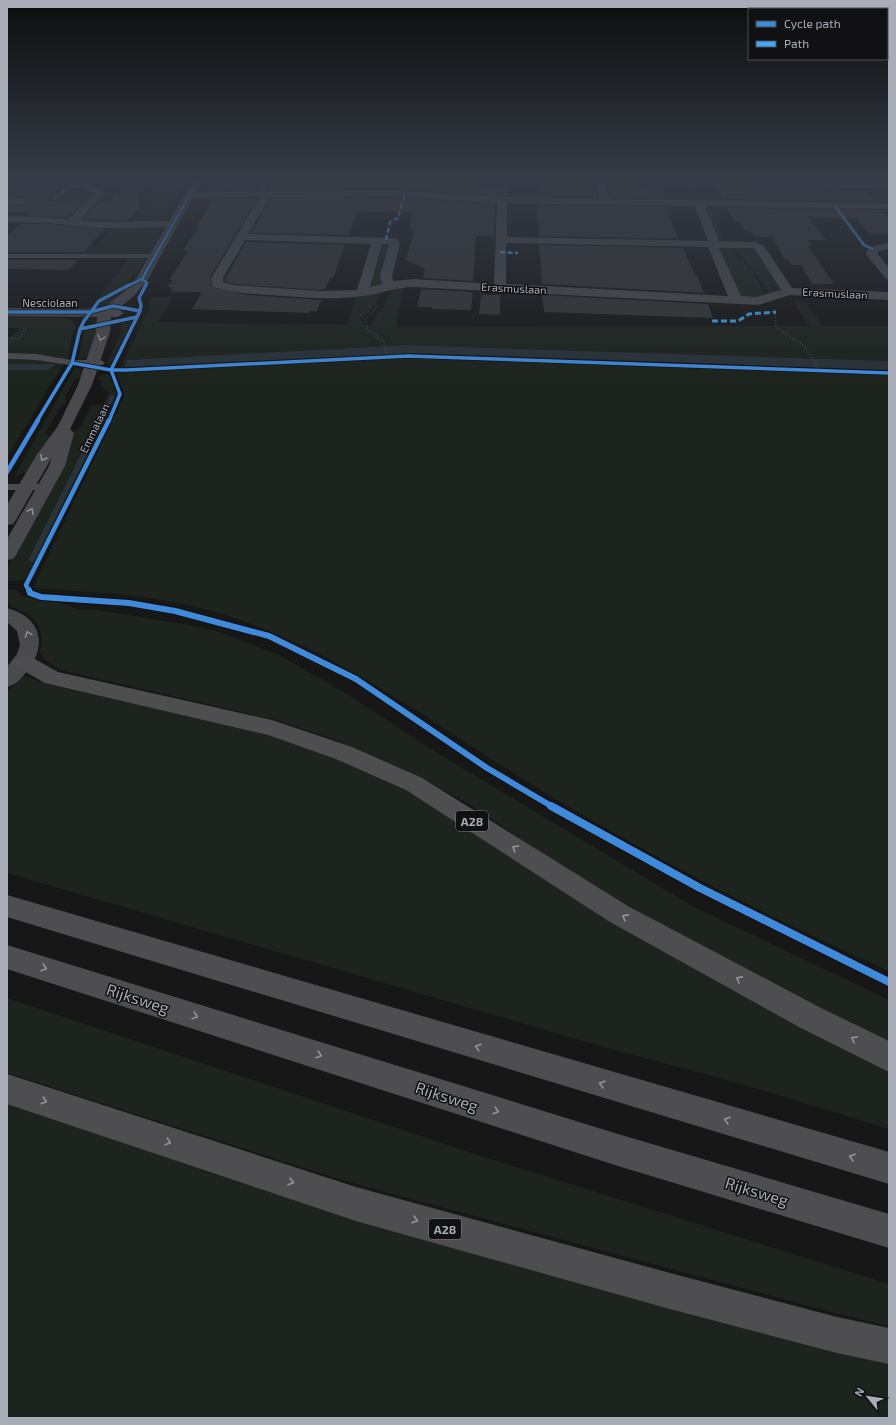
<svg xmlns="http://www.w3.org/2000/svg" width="896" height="1425" font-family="'Exo 2',sans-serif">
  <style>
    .green { fill: #1d241e }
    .water { fill: #2a3239 }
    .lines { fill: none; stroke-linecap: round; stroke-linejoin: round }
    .stream-far1 { stroke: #2a3239; stroke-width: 4.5 }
    .stream { stroke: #2a3239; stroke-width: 5.5 }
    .building { fill: #353536 }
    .path-far1 { stroke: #4d4e52; stroke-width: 1; stroke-dasharray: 1 1.5; stroke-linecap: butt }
    .path { stroke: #4d4e52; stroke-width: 1.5; stroke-dasharray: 1 2; stroke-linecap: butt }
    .lane { fill: #4b4c50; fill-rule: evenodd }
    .street { fill: #4b4c50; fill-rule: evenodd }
    .secondary { fill: #4a4a4e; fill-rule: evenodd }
    .highway { fill: #4e4e51; fill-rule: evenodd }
    .quiet-far1 { stroke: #3fa9f5; stroke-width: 2.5; stroke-dasharray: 5 2.5; stroke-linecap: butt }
    .quiet { stroke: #3fa9f5; stroke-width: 3; stroke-dasharray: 6 3; stroke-linecap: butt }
    .cycleway-far4-casing { stroke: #111113; stroke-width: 4 }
    .cycleway-far3-casing { stroke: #111113; stroke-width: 5 }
    .cycleway-far2-casing { stroke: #111113; stroke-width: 6 }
    .cycleway-far1-casing { stroke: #111113; stroke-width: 8 }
    .cycleway-casing { stroke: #111113; stroke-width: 10 }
    .cycleway-far4 { stroke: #408adc; stroke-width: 3 }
    .cycleway-far3 { stroke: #408adc; stroke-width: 3.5 }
    .cycleway-far2 { stroke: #408adc; stroke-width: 4.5 }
    .cycleway-far1 { stroke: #408adc; stroke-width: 6 }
    .cycleway { stroke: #408adc; stroke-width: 8 }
    .oneway { stroke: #8c8f98 }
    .oneway2 { stroke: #92959e }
    .labels { text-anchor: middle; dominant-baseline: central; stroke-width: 3; stroke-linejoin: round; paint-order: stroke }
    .far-street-label { font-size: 11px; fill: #a8adb8; stroke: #111113 }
    .shield { fill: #111113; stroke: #7b7e86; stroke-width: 1 }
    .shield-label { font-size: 12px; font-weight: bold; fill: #a8adb8 }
    .near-street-label { font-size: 16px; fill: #a8adb8; stroke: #111113 }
  </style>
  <rect width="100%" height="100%" fill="#171717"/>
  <path class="green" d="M170,180H187L165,220L159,222H132L159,186L164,187Z
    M7,202H25L28,205V212H78L70,220L7,217Z
    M709,206L724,240L717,237L704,209Z
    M112,226L154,227L162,229L152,251L144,254L7,252V247L96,246L112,228Z
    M382,243H392L381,283L379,285H370Z
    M727,245C736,258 766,283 763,297L752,299L738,295L719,248Z
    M731,245L755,247L779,289L767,296L768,291L764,284Z
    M130,257L148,259L124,287L98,299Z
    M403,285L396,327L810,326L793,302H805L823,326H889V361L406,345L127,360L125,367L417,353L889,371L416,354L124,368L121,367L149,307L150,297H173L158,322L347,325L356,296L381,292C380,303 369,311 362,320L364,326H371C375,311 391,305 390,287Z
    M131,286L112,303L96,306L103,299Z
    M7,316L56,317L72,320L76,326L72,335L68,358L65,360L7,354V336H13L19,328H7Z
    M134,319L111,366L108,365L107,363L121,331L120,322Z
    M99,326L90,356L78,361L84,331Z
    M409,357L889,374V971C770,918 654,858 542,791C434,725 332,644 208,610C151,594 92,592 33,588L124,396L123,389L116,374L117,372Z
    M7,359H34L64,364L54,379L7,458V370H48L53,364H7Z
    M75,367L85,371L81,377L74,381L65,397L66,403L60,407L46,432L50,437L31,470L14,477Z
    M103,374H109C114,385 118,392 114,404L32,571L23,580L7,581V569L61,465L71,437L82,424L91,405L104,404L109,391H103L104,387H100L102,381L98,380L100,376Z
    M7,589L17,590L21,596L61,603L76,609L98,610L188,625L219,632L281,656L347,694L432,750L692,906L889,1000V1043L790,994L645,915L568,870L469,804L439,787L396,767L338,741L276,720L60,670L43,658L40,652C46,626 35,615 10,606L11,604L7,600Z
    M25,676L48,684L187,715L283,739L329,755L402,788L889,1071V1129L738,1083L600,1046L7,873V691Z
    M7,998L484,1157L889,1284V1326L835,1313L345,1181L7,1073Z
    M7,1102L216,1175L436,1242L889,1360V1418H7Z"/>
  <path class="water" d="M406,345L889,361V370L417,353L125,367L127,360Z
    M7,364H53L55,365L48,370H7Z"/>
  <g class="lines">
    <path class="stream-far1" d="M100,421L112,397"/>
    <path class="stream" d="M32,559L101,420"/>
  </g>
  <path class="building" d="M321,180H468V182L475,183V185H480V188H507V196L389,188L267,190L271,182L275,181L320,182Z
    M541,180H593L598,197L536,196V189H541Z
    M604,180H639L641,189H662L665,198H611Z
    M713,180H754L757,186L767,188L866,190L875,201L723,199Z
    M258,182H262L257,190H221L225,183Z
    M7,186H60L32,212H7V204L22,206L28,202L22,196H7Z
    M139,190V209L127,220H98L83,219L99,202H113L116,194H120V191Z
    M271,198H389L495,204L494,236H476L473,281L423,278L425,269L406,260L414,230L409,229L414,212L357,211L349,235L251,233Z
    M214,199H257L210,277L212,287L247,295L321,300L317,311H310L309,313L192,309L202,292H171L173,289H170L171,287H167L173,280H169L189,250H183L199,227H196Z
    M44,201H56L84,202L68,217L29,216Z
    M537,205L669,207L671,215H668L679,239L539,236Z
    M727,208L882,210L889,218V234H869L856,218L808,217L826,240H808L812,246H808L834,284H812L801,265H792L788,260H785L772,237H754L750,231L744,230L739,221H734Z
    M20,224H51L104,229L84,252H7V236Z
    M246,242L345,245L333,278H330L325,289L321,290L234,284L224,281Z
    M539,245L683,248L695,275H697L704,293L542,284Z
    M7,260H78L69,270L7,269Z
    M421,289L473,292L471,310L432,309V307H417Z
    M481,295H500V315L479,314Z
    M542,295L708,304L713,318L544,312Z"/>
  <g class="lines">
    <path class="path-far1" d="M674,180L694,187
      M740,260L756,276"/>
    <path class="path" d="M378,306L365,320L368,330L384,342L387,356
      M775,311L776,327L805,347L819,370
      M10,340L11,338L18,339L27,328"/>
    <path class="lane" d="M265,180H271L261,196H257L256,195Z
      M84,183L86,184V186L69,189L56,200L51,199L65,187Z
      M7,254H156L160,256L156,258H7Z
      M7,353L36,354L72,360H101L105,363C96,372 49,361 35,360C26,359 16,359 7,359Z
      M7,484H45L50,487L45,490H7Z"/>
    <path class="street" d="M7,180H82L103,191L105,193L103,195L80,220L98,222L174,221L179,224L174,227L98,228L51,223L7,222V216L69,219L94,194L76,184H7Z
      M594,180H603L610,199L889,203V209L705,206L719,241L755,242L764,246L792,288L889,292V300L790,295L758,305L414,287C396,287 380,294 363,296C337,300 309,298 283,296C259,294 236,294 213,287L211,278L260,197L190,198L185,195L190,192L389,190L502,197L600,199ZM389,196L497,203L494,284L414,279L393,281L392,276L400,244L398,239L394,238L248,234L270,197ZM507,203L695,206L708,241L507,237ZM245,240L371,244L357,290L321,291L234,285L223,282V278ZM506,243L708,247L728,296L506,284ZM382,244H389L380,276L382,284L370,287ZM719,248H753L756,251L781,290L757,297L741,296Z
      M760,180L889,183V189L767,186L764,185Z
      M7,197L22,198L27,201L22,204L7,203Z
      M889,243V249L878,251V254L889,268V280L885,278L866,254L869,247Z
      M7,308L118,309L124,313L118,317L7,316Z"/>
    <path class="secondary" d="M193,180H203L148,279L134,296L111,314L110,332L92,385L70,429L74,433L65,466L16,555L13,559L7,560V539L49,466L52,457L16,520L13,524L7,525V505L36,456L58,426L78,385L96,332L97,317L99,312L126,290L137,277Z
      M7,608C40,617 48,643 28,670C22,678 17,684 7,687V667L17,654L20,645L17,631L7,622Z"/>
    <path class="highway" d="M24,655L31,657L58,672L272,720L352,747L422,778L628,906L819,1007L889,1041V1072L799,1027L610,922L406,790L336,759L268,735L45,683L17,667L14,662L17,657Z
      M7,895L889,1152V1184L7,917Z
      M7,945L618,1134L889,1214V1248L618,1166L7,969Z
      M7,1074L356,1187L670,1273L837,1317L889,1328V1364L837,1353L670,1309L356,1221L7,1104Z"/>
    <path class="quiet-far1" d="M386,240L390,222L398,218L405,194
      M500,252L518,253"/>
    <path class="quiet" d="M712,321H738L749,314L776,312"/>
    <defs>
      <path id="cycleway-far4" d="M835,206L864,245L873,249
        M142,279L147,283L145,286
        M127,286L142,279L198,180"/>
      <path id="cycleway-far3" d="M7,312H90L113,306L140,311
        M80,329L137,317
        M72,363L111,370H127L408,356L889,373
        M111,370L140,311L141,305L139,298L146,285
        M37,421L72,363L80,329L84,321L99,301L129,285
        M109,421L120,394L111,370"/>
      <path id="cycleway-far2" d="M7,472L38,420
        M26,585L29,591
        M26,585L109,420"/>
      <path id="cycleway-far1" d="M29,590L30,593L41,597L129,603L175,611L269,636L356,679L487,768L553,807"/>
      <path id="cycleway" d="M551,806L700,888L889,982"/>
    </defs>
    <use href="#cycleway-far4" class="cycleway-far4-casing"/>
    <use href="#cycleway-far3" class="cycleway-far3-casing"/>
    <use href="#cycleway-far2" class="cycleway-far2-casing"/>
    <use href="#cycleway-far1" class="cycleway-far1-casing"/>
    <use href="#cycleway" class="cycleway-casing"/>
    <use href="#cycleway-far4" class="cycleway-far4"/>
    <use href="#cycleway-far3" class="cycleway-far3"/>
    <use href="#cycleway-far2" class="cycleway-far2"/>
    <use href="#cycleway-far1" class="cycleway-far1"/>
    <use href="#cycleway" class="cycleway"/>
  </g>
  <defs><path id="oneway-chevron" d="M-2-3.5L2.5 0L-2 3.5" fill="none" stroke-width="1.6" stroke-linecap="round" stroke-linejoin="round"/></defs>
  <g class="oneway">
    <use href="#oneway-chevron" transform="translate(101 338) rotate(106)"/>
    <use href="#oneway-chevron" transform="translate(43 458) rotate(120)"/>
    <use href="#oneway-chevron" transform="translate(31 511) rotate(-60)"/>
    <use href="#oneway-chevron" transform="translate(28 634) rotate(-111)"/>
  </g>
  <g class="oneway2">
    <use href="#oneway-chevron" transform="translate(515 848) rotate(-148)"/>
    <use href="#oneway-chevron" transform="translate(625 917) rotate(-151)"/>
    <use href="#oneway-chevron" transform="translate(44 968) rotate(18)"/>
    <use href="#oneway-chevron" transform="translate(739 979) rotate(-152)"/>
    <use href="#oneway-chevron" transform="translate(195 1016) rotate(18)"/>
    <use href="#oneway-chevron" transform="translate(854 1039) rotate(-153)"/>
    <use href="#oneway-chevron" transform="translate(478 1047) rotate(-163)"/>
    <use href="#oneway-chevron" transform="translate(319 1055) rotate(18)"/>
    <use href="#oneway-chevron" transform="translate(602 1084) rotate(-164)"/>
    <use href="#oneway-chevron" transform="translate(44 1101) rotate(18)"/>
    <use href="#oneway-chevron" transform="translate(496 1111) rotate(18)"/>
    <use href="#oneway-chevron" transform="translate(727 1120) rotate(-164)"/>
    <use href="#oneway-chevron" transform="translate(168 1142) rotate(18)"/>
    <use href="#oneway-chevron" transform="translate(852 1157) rotate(-164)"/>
    <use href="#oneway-chevron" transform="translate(291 1182) rotate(18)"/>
    <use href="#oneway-chevron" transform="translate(415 1220) rotate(16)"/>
  </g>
  <linearGradient id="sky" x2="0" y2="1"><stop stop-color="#0d0d0d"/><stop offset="0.47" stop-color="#363c47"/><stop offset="1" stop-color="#363c47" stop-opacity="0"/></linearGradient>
  <rect width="896" height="379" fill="url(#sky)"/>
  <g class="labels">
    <g class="far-street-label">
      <text transform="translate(514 288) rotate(3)">Erasmuslaan</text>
      <text transform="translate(835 293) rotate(3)">Erasmuslaan</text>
      <text x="50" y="302">Nesciolaan</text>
      <text transform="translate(94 428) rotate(-64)">Emmalaan</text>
    </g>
    <g class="shield">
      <rect x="456" y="811" width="32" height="20" rx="3"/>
      <rect x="429" y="1219" width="32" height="20" rx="3"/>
    </g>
    <g class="shield-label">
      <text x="472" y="821">A28</text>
      <text x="445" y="1229">A28</text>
    </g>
    <g class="near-street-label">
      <text transform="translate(138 998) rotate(18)">Rijksweg</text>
      <text transform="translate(447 1096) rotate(18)">Rijksweg</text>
      <text transform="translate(757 1191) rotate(17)">Rijksweg</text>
    </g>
  </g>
  <rect width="896" height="1425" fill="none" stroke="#a8adb8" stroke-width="16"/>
  <rect x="748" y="8" width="140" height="52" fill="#111113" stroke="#4d4f55"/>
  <rect x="756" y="21" width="20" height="6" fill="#408adc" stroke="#4d4f55"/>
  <text x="784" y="28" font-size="12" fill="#a8adb8">Cycle path</text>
  <rect x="756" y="41" width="20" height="6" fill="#3fa9f5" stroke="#4d4f55"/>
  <text x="784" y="48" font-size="12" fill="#a8adb8">Path</text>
  <g transform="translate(868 1397) rotate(300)" stroke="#111113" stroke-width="3" paint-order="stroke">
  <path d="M0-3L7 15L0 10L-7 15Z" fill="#a8adb8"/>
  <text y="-6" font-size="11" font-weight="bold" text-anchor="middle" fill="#a8adb8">N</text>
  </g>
</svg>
